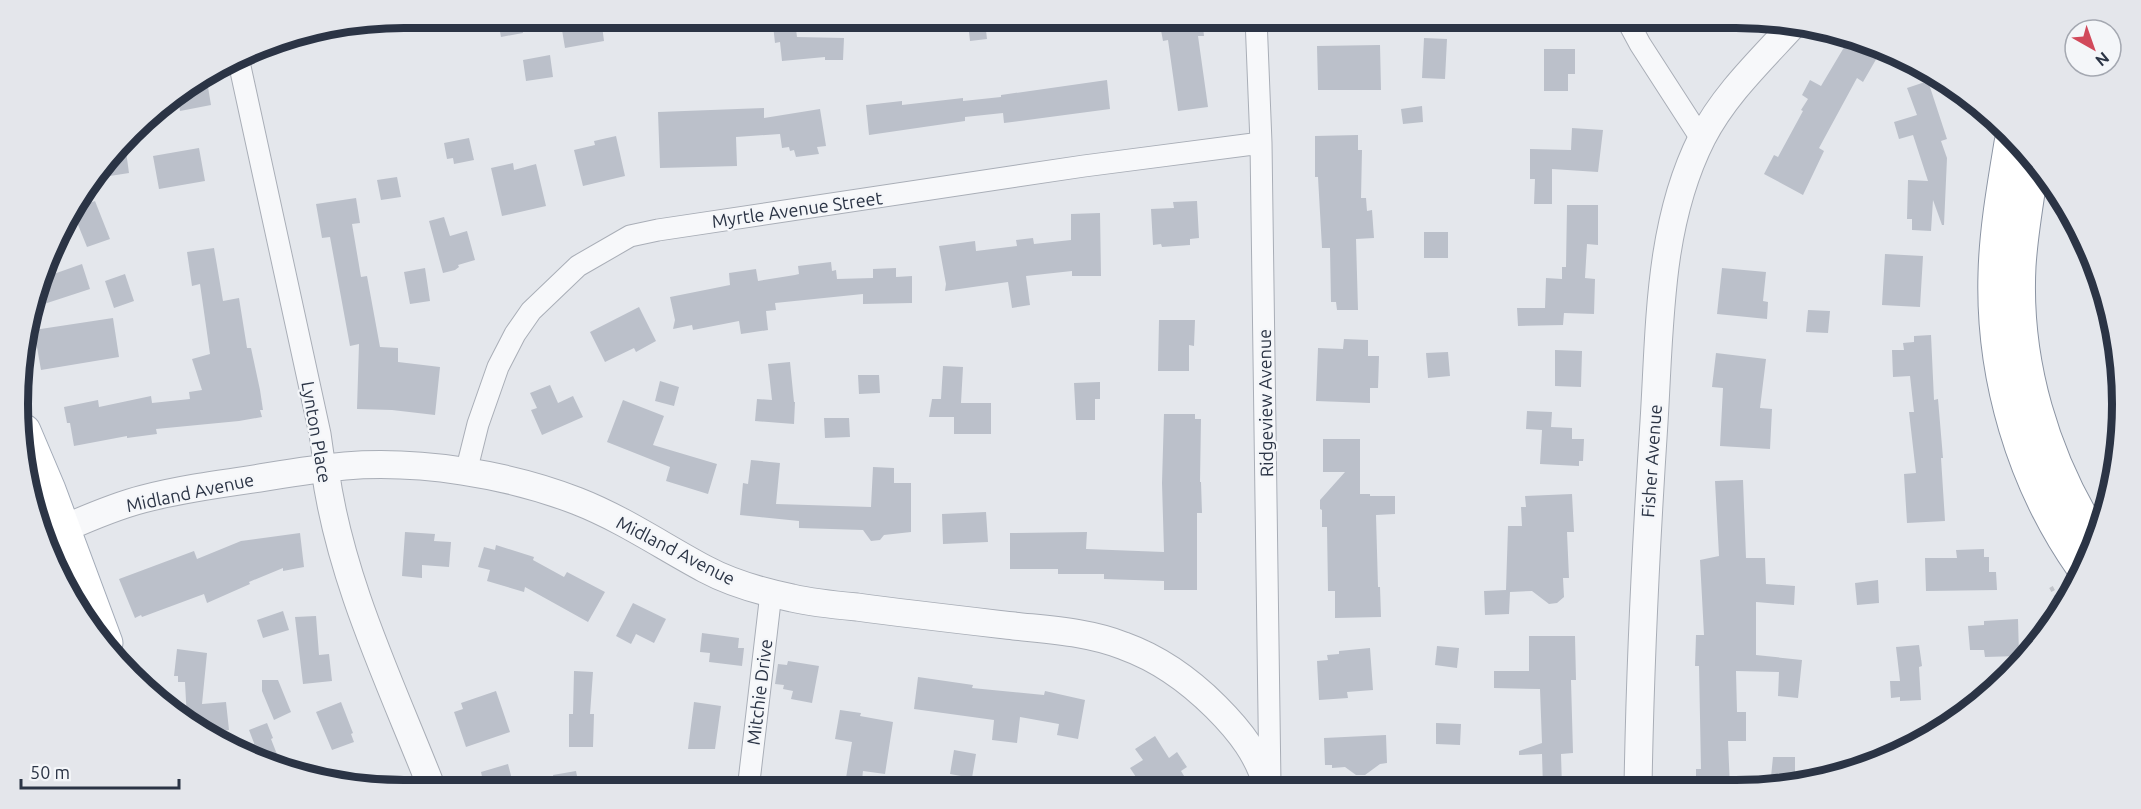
<svg xmlns="http://www.w3.org/2000/svg" width="2141" height="809" font-family="Ubuntu,sans-serif">
  <style>
    .building { fill: #bbc0ca }
    .lines { fill: none; stroke-linecap: round; stroke-linejoin: round }
    .minor-casing { stroke: #a9aeb7; stroke-width: 23 }
    .tertiary-casing { stroke: #a9aeb7; stroke-width: 29 }
    .primary-casing { stroke: #a3abb8; stroke-width: 35 }
    .trunk-casing { stroke: #8b94a3; stroke-width: 35 }
    .path { stroke: #c2c5cb; stroke-width: 4; stroke-dasharray: 4.5 4.5; stroke-linecap: butt }
    .minor { stroke: #f7f8fa; stroke-width: 21 }
    .tertiary { stroke: #f7f8fa; stroke-width: 27 }
    .primary { stroke: #fff; stroke-width: 33 }
    .trunk { stroke: #fff; stroke-width: 33 }
    .labels { text-anchor: middle; dominant-baseline: central; stroke-width: 4.5; stroke-linejoin: round; paint-order: stroke }
    .street-label { font-size: 18px; fill: #2b3445; stroke: #f4f6f9 }
    .rim { fill: none; stroke: #2b3445; stroke-width: 8 }
  </style>
  <rect width="100%" height="100%" fill="#e4e7ec"/>
  <path class="building" d="M500,18H520L523,33L501,37L498,21H501Z
    M560,18H601L604,41L565,48Z
    M1173,18H1202L1204,36H1198L1208,107L1178,111L1168,40L1163,41L1160,25L1174,23Z
    M795,22L797,37L844,38L843,60H825V57L782,61L780,42L775,43L773,25Z
    M985,22L987,39L970,41L968,23Z
    M1424,38L1447,39L1445,79L1422,78Z
    M1849,39L1878,56L1863,82L1857,78L1819,148L1824,151L1803,195L1764,174L1774,155L1778,157L1803,111L1801,110L1808,99L1802,95L1810,80L1821,86Z
    M1380,45L1381,90H1318L1317,46Z
    M1544,49H1575V74H1568V91H1544Z
    M550,55L553,77L526,81L523,60Z
    M1107,80L1110,109L1004,123L1003,113L965,117V121L869,135L866,105L902,101V105L963,98V101L1001,97V95Z
    M207,81L211,105L180,111L178,97Z
    M1928,81L1947,139L1941,141L1947,158L1944,225H1942L1933,200L1931,231L1912,230V219H1907L1908,180L1928,181L1913,135L1899,139L1894,122L1917,115L1907,88Z
    M1422,106L1423,122L1403,124L1401,109Z
    M764,108V118L820,109L826,146L817,147L819,154L796,157L794,150L790,151L789,147L782,148L780,134L736,137L737,166L660,168L658,112Z
    M1572,128L1603,130L1598,172L1552,169V204H1534L1535,179H1530V149L1571,150Z
    M1358,135V150H1362L1361,198H1366L1367,211L1372,210L1374,238L1356,239L1358,310H1337L1336,302H1331L1330,248H1322L1318,177H1315V136Z
    M616,136L625,176L583,186L574,150L595,145L594,141Z
    M469,138L474,160L454,164L453,158L447,159L444,143Z
    M125,144L129,173L97,178Z
    M199,148L205,181L159,189L153,156Z
    M513,163L514,170L536,164L546,206L502,216L491,168Z
    M397,177L401,197L381,200L377,180Z
    M356,198L360,223L352,224L361,277L367,276L380,347L398,348V362L440,367L435,415L392,410L357,409L359,344L350,346L330,237L322,238L316,204Z
    M95,201L110,239L87,247L72,210Z
    M1197,201L1199,238L1190,239V245L1162,247L1161,244L1153,245L1151,209L1174,208L1173,202Z
    M1567,205H1598V245L1587,244L1585,278L1595,279L1594,314L1564,313L1563,325L1518,326L1517,308H1545L1546,278L1562,279V267H1566Z
    M1100,213L1101,276H1072V271L1026,276L1030,305L1012,308L1008,282L945,291L946,284L939,246L975,241L976,251L1017,246L1016,240L1033,238L1034,244L1071,240V214Z
    M444,217L450,236L467,231L475,260L458,265L459,267L455,270L443,273L429,221Z
    M1424,232H1448V258H1424Z
    M214,248L223,301L239,298L247,348H251L260,390L263,410H260L262,417L239,421L156,429L157,434L127,438V436L74,446L70,423H67L64,407L98,400L99,407L151,396L152,403L190,399L189,392L202,390L192,359L210,354L200,284L192,286L187,252Z
    M1885,254L1923,256L1920,307L1882,305Z
    M831,262L832,271L836,270L837,279L873,278V269L896,268V277L912,276V303L863,304V294L775,303L776,310L766,311L768,330L741,334L739,321L693,330L692,325L673,329L675,320L670,297L730,285L729,273L756,269L758,281L795,275L799,274L798,266Z
    M82,264L90,289L38,306L48,276Z
    M425,268L430,301L410,304L404,272Z
    M1722,268L1766,272L1763,301L1768,302L1767,319L1717,314Z
    M125,274L134,301L114,308L105,281Z
    M639,307L656,341L636,352L634,348L605,362L590,332Z
    M1808,310L1830,311L1828,333L1806,332Z
    M113,318L119,357L41,370L34,330Z
    M1159,320H1195L1194,346L1189,345V371H1158Z
    M1931,335L1934,400L1938,399L1943,458H1941L1945,521L1907,523L1904,474L1916,473L1909,412H1914L1910,376L1893,377L1892,350H1904L1903,343L1914,342V336Z
    M1344,339L1368,340V356H1379L1378,388H1370V403L1316,401L1318,348L1343,349Z
    M1555,350L1582,351L1581,387L1555,386Z
    M1448,352L1450,376L1428,378L1426,353Z
    M1716,353L1766,359L1760,408L1772,409L1770,449L1720,446L1723,388L1712,387Z
    M790,362L794,402H795L794,424L755,421L757,399L772,400L768,364Z
    M943,366L963,367L961,403H991V434H954V417H929L932,399H941Z
    M858,375H879L880,393L859,394Z
    M660,381L679,387L674,406L655,401Z
    M1100,382V399H1095V420H1076L1074,383Z
    M550,385L558,403L573,396L583,417L542,435L531,410L537,408L530,393Z
    M623,400L664,416L653,445L717,464L708,494L666,481L670,467L607,442Z
    M1527,411L1552,412L1551,427L1572,428V439H1584L1583,461H1579V466L1540,464L1542,430L1526,429Z
    M1164,414H1195V419H1201L1200,482H1201L1202,513H1197V590H1164V581L1104,579V574H1058V569H1010V533L1087,532L1086,549L1164,552L1162,483Z
    M824,418H849L850,437L825,438Z
    M1323,439H1360V494H1370V496H1395V514L1376,515L1378,587H1380L1381,617L1335,618V591H1328L1327,527H1322V510L1320,509V500L1345,472H1323Z
    M751,460L780,463L776,504L871,507L873,467L894,468V483H911V532L884,535L880,540L871,541L863,530L799,528V521L740,515L743,483L748,484Z
    M1743,480L1746,558H1765L1766,584L1795,586L1794,605L1756,602V655L1802,660L1798,698L1778,696L1779,672L1736,671L1737,712H1746V741H1728L1730,788H1696V769H1701L1699,666H1695L1696,635H1704L1700,560L1719,556L1715,481Z
    M1572,494L1574,532H1567L1569,578H1563L1564,597L1557,603L1549,604L1532,591L1510,592L1509,614L1485,615L1484,591L1506,590L1508,526H1522L1521,507H1526L1525,496Z
    M986,512L988,542L943,544L942,514Z
    M405,532L435,534L434,541L451,542L449,567L422,565V578L402,576Z
    M300,533L304,567L283,571V568L249,582L250,584L207,603L204,594L142,617L141,615L135,618L119,579L194,551L197,559L241,541Z
    M496,545L534,557L533,560L564,577L567,572L605,592L588,622L525,587L524,592L487,581L490,570L478,567L484,547L495,550Z
    M1984,549V557H1989V572H1996L1997,590L1926,591L1925,558H1957L1956,550Z
    M1878,580L1879,603L1857,605L1855,583Z
    M633,603L666,619L654,643L636,634L631,644L616,636Z
    M283,611L289,630L263,638L257,620Z
    M316,616L319,655L329,654L332,681L303,684L295,617Z
    M2018,619L2019,656L1985,657L1984,650H1970L1968,626L1984,625V621Z
    M702,633L739,638L738,648H744L742,666L709,662L710,653L700,652Z
    M1529,636H1575L1576,680H1571L1573,753L1561,754L1562,788H1543L1542,754L1519,755V751L1542,743L1540,689L1494,688V671H1529Z
    M1919,645L1922,666L1919,667L1921,700L1900,701V697L1891,698L1890,681H1900L1896,647Z
    M1437,646L1459,648L1457,668L1435,665Z
    M1370,648L1373,690L1347,692L1348,698L1319,700L1317,661L1328,660L1327,655L1339,654V651Z
    M177,649L207,653L202,704L226,702L229,730L213,733L187,720L185,682H178V676H174Z
    M788,661L819,666L812,703L791,699L793,691L783,689L784,685L775,684L778,664L787,665Z
    M574,671L593,672L590,714H594L593,747H569V714H573Z
    M918,677L973,685L972,688L1044,695L1045,691L1085,700L1078,739L1057,735L1059,724L1020,717L1017,743L992,740L994,720L914,709Z
    M262,680H278L291,712L274,720L262,691Z
    M496,691L510,732L466,747L454,712L463,709L461,703Z
    M341,702L353,733L351,734L354,742L332,750L316,712Z
    M694,702L721,706L715,749H688Z
    M840,710L861,713L860,716L893,722L885,774L863,771L861,790H844L852,742L835,739Z
    M267,723L273,738L271,739L282,767L259,756L249,730Z
    M1436,723L1461,724L1460,745L1436,744Z
    M1386,735L1387,763L1380,764L1365,775H1356L1345,767L1332,768V765H1325L1324,738Z
    M1155,736L1169,758L1177,752L1187,767L1181,771L1192,789H1144L1130,768L1143,760L1135,749Z
    M954,750L976,754L972,778L950,774Z
    M1773,757H1795V777H1771Z
    M508,764L515,791H485L481,772Z
    M576,771L580,791H556L553,775Z"/>
  <g class="lines">
    <defs>
      <path id="minor" d="M1256,18L1261,143L1270,785
        M1626,18L1640,44L1702,140
        M239,62L320,434L325,469
        M466,472L478,424L498,367L515,334L531,311L578,266L630,236L658,230L1084,166L1261,143
        M748,790L771,593"/>
      <path id="tertiary" d="M325,469C340,581 392,686 433,791
        M63,529C90,517 116,506 143,499C177,490 212,485 247,480C279,475 312,469 345,466C419,460 508,474 577,501C623,519 662,546 705,569C731,583 763,592 792,598C813,603 835,605 857,607C909,614 962,620 1014,626C1050,630 1089,632 1124,646C1160,659 1189,680 1216,707C1240,731 1259,755 1268,789
        M1638,788C1640,666 1646,544 1654,422C1660,326 1658,225 1702,138C1724,95 1760,61 1793,25"/>
      <path id="primary" d="M24,431L49,490L106,643"/>
      <path id="trunk" d="M2011,143C2004,186 1996,230 1995,274C1992,376 2023,482 2082,566
        M2032,167C2027,200 2021,233 2019,266C2014,363 2043,458 2094,539"/>
    </defs>
    <use href="#minor" class="minor-casing"/>
    <use href="#tertiary" class="tertiary-casing"/>
    <use href="#primary" class="primary-casing"/>
    <use href="#trunk" class="trunk-casing"/>
    <path class="path" d="M2051,587L2063,609"/>
    <use href="#minor" class="minor"/>
    <use href="#tertiary" class="tertiary"/>
    <use href="#primary" class="primary"/>
    <use href="#trunk" class="trunk"/>
  </g>
  <g class="labels">
    <g class="street-label">
      <text transform="translate(797 209) rotate(-8)">Myrtle Avenue Street</text>
      <text transform="translate(1265 403) rotate(-91)">Ridgeview Avenue</text>
      <text transform="translate(317 432) rotate(80)">Lynton Place</text>
      <text transform="translate(1651 461) rotate(-86)">Fisher Avenue</text>
      <text transform="translate(190 492) rotate(-12)">Midland Avenue</text>
      <text transform="translate(676 550) rotate(27)">Midland Avenue</text>
      <text transform="translate(759 692) rotate(-83)">Mitchie Drive</text>
    </g>
  </g>
  <path d="M0 0H2141V809H0ZM404 28H1736A376 376 0 0 1 2112 404V404A376 376 0 0 1 1736 780H404A376 376 0 0 1 28 404V404A376 376 0 0 1 404 28Z" fill="#e4e6eb" fill-rule="evenodd"/>
  <path class="rim" d="M404 28H1736A376 376 0 0 1 2112 404V404A376 376 0 0 1 1736 780H404A376 376 0 0 1 28 404V404A376 376 0 0 1 404 28Z"/>
  <g transform="translate(2093 48) rotate(140)"><circle r="28" fill="#f4f6f9" stroke="#a4a8b1" stroke-width="1.5"/>
  <path d="M0-4.5L10 22L0 15L-10 22Z" fill="#d1495b"/>
  <text y="-9" font-size="16" font-weight="bold" text-anchor="middle" fill="#2b3445">N</text>
  </g>
  <path d="M21 779v9h158v-9" fill="none" stroke="#2b3445" stroke-width="3"/>
  <text x="30" y="779" font-size="18" fill="#2b3445" stroke="#f4f6f9" stroke-width="4.5" paint-order="stroke">50 m</text>
</svg>
